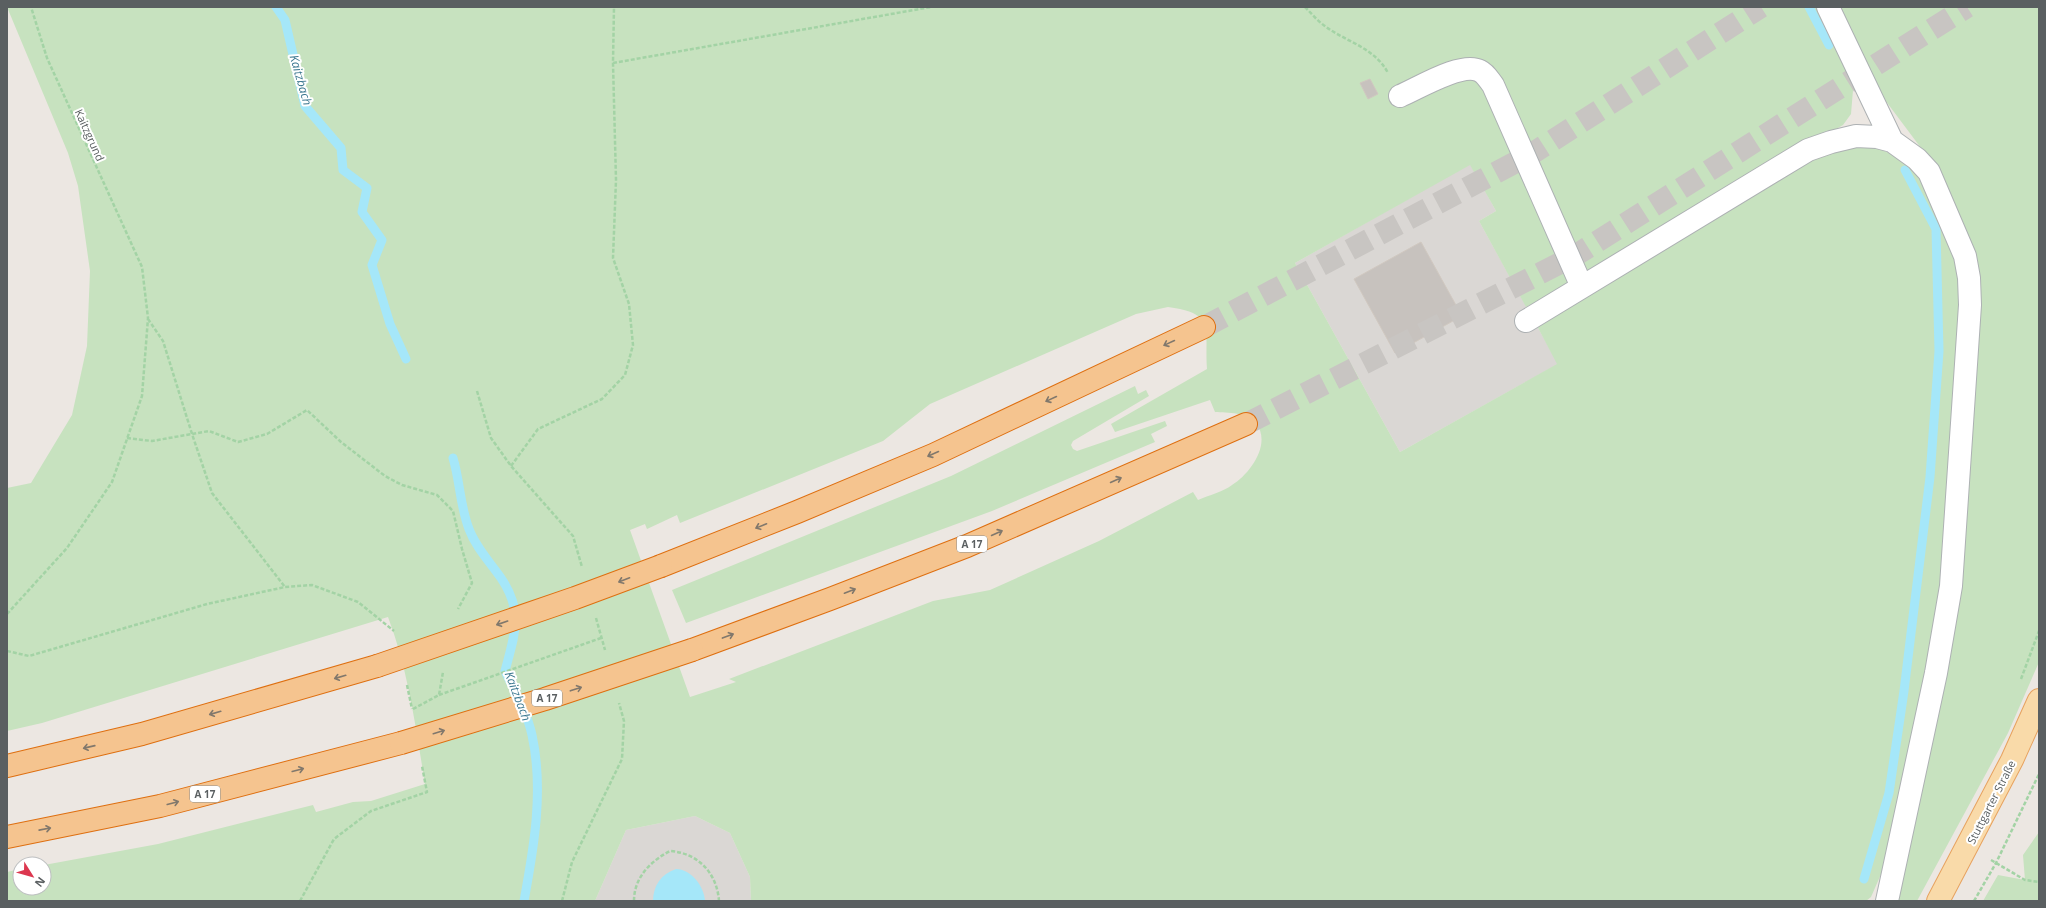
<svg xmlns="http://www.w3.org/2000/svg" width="2046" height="908" font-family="'Open Sans',sans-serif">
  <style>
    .industrial { fill: #dad7d4 }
    .green { fill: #c7e2bf; fill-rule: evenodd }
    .water { fill: #a5e7f9 }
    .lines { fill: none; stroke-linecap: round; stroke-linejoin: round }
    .stream { stroke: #a5e7f9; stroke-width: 9 }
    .building { fill: #c7c2be; stroke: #d0c8c0 }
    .highway-tunnel { stroke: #c8c5c2; stroke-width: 22; stroke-dasharray: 22 11; stroke-linecap: butt }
    .minor-casing { stroke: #adb1b3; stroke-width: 24 }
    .major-casing { stroke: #e7a25f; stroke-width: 24 }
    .highway-casing { stroke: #de6f10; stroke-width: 24 }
    .path { stroke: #a3d3a5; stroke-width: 2.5; stroke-dasharray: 4 2; stroke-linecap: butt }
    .minor { stroke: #fff; stroke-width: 22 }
    .major { stroke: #f9daa9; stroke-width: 22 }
    .highway { stroke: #f5c48f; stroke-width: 22 }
    .highway-bridge-casing { stroke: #de6f10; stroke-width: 24; stroke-linecap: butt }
    .highway-bridge { stroke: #f5c48f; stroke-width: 22 }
    .oneway { stroke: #81786c }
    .labels { text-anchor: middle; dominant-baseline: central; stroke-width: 4; stroke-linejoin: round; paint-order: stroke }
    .shield { fill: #fff; stroke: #8c8f90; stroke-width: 1 }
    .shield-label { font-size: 10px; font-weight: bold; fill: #5a5f61 }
    .street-label { font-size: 11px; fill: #5a5f61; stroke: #fff }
    .water-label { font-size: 12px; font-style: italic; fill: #3c7890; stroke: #fff }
  </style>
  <rect width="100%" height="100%" fill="#ece7e2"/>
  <path class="industrial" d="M1470,164L1496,211L1479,221L1558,364L1400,452L1295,263Z
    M695,816L730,833L750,877L751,901H595L626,830Z"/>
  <path class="green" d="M7,7H1822L1854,78L1851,114L1843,125L1589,273L1575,257L1552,209L1497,72L1485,62L1456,77L1479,80L1570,285L1526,307L1479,221L1496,211L1470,165L1295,263L1400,452L1557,364L1536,324L1806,161L1847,147L1873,146L1907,161L1921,177L1950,238L1959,272L1960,300L1945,578L1889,856L1871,897L1866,901H751L750,877L730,833L695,816L626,830L595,901H7V872L20,869V888H44V865L158,844L313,805L316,812L353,802L371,801L425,784C416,729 408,669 388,617L42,723L7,731V488L31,483L72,415L87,346L90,271L78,186L68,153ZM1168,307C1217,313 1204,330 1207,369L1111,424L1115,432L1210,400L1215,412C1228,413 1247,412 1256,423C1272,444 1250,474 1232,485C1223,492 1209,495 1198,500L1193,492L1099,541L990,590L933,601L729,679L736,682L690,697L630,530L645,524L647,529L677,515L680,523L883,441L930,404L1136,314Z
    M1839,7H2039V662L2008,733L1917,901H1894L1905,857L1977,304L1924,152L1876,88Z
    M1135,386L1138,394L1146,390L1149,396L1073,441L1071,445L1073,449L1077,451L1165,421L1167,426L1151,434L1155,442L992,511L686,623L672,590L951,476Z
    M2039,832V901H1983L1998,875L2025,880L2023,855Z"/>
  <path class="water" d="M676,869C691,869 704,886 705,901H653C653,886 661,874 676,869Z"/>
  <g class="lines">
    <path class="stream" d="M276,7L285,20L305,106L341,148L343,170L367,188L362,212L382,240L372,265L390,324L406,359
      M1809,7L1829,45
      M453,458C460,481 460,506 469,529C476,548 490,562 501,578C524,612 515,633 505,671C515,692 527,712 532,735C544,790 534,847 524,901
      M1864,879L1889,793L1904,691L1930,477L1939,351L1936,229L1905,170"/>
  </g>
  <path class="building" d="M1370,79L1378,94L1368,99L1360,83Z
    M1421,242L1462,316L1395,353L1354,279Z"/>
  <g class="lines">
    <path class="highway-tunnel" d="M1204,327L1533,153L1761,7
      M1246,424L1576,255L1967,7"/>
    <defs>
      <path id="minor" d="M1828,7L1892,141
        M1400,96C1419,88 1462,61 1480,71C1486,74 1489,80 1493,85L1582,287
        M1526,321L1808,150L1831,142L1856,136L1877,137L1892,141L1917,159L1929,172L1965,256L1969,278L1970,305L1951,586L1936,673L1887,901"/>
      <path id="major" d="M1938,901L2012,760L2039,700"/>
      <path id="highway" d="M661,566L797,512L933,455L1204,327
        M692,650L830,599L967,546L1246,424
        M7,766L142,734L377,666
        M7,837L160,806L401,743"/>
    </defs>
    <use href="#minor" class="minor-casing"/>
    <use href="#major" class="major-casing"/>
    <use href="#highway" class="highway-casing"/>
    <path class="path" d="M1305,7C1310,12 1315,18 1321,23C1342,41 1374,46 1388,73
      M613,63L931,7
      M148,319L163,341L192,434L212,493L285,587
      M477,391L491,438L511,466L573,536L582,567
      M127,438L152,441L209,431L238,442L267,434L307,410L341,442L385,476L402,485L437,495L453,511L462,549L472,583L458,609
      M511,466L538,429L602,399L625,375L633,345L629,304L613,258L616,180L613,63L614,7
      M7,614L67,548L112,482L142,396L148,318L142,267L47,58L31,7
      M596,618L605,650
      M7,651L29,656L207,604L285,587L312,585L358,602L394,631
      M2021,679L2039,631
      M407,685L412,709
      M439,695L601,638
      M413,709L439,695L443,672
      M1991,860L2025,880L2039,882
      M300,901L334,839L371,811L427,792L422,766
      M562,901L572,862L622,759L624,721L619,703
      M634,901C634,877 651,861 670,851C698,853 717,873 719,901
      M1974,901L1996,863L2039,774"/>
    <use href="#minor" class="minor"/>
    <use href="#major" class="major"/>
    <use href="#highway" class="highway"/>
    <defs>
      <path id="highway-bridge" d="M377,666L575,598L661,566
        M401,743L545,699L692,650"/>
    </defs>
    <use href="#highway-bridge" class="highway-bridge-casing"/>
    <use href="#highway-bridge" class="highway-bridge"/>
  </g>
  <defs><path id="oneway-shaft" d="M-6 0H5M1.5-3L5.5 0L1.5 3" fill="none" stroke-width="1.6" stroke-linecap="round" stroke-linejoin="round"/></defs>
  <g class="oneway">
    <use href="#oneway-shaft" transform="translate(1169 343) rotate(155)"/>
    <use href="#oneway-shaft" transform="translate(1051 399) rotate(155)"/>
    <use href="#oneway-shaft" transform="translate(933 454) rotate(156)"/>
    <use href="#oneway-shaft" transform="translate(1116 480) rotate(-24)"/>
    <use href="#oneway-shaft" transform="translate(761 526) rotate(158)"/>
    <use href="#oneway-shaft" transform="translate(997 533) rotate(-24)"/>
    <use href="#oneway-shaft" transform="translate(624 580) rotate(159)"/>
    <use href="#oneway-shaft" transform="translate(850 591) rotate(-21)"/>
    <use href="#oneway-shaft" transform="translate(502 623) rotate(161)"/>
    <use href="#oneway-shaft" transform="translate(728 636) rotate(-20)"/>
    <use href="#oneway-shaft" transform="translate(340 677) rotate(164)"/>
    <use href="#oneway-shaft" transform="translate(576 689) rotate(-18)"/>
    <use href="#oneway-shaft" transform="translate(215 713) rotate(164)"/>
    <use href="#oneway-shaft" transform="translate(439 732) rotate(-17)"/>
    <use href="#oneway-shaft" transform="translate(89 747) rotate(167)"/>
    <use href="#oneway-shaft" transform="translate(298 770) rotate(-15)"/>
    <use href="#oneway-shaft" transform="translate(173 803) rotate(-15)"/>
    <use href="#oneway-shaft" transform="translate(45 829) rotate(-11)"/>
  </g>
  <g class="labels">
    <g class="shield">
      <rect x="957" y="536" width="30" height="16" rx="3"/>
      <rect x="532" y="690" width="30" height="16" rx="3"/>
      <rect x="190" y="786" width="30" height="16" rx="3"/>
    </g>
    <g class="shield-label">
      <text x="972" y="544">A 17</text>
      <text x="547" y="698">A 17</text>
      <text x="205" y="794">A 17</text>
    </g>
    <g class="street-label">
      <text transform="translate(90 135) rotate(66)">Kaitzgrund</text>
      <text transform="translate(1991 802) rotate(-63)">Stuttgarter Straße</text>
    </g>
    <g class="water-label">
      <text transform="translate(301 80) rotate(74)">Kaitzbach</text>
      <text transform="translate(518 696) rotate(69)">Kaitzbach</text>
    </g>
  </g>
  <rect width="2046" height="908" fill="none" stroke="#5a5f61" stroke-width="16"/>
  <g transform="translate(32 876) rotate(127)"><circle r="19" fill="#ffffff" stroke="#bdbfc0"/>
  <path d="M0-3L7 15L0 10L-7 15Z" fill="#dc374f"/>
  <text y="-6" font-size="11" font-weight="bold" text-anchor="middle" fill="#5a5f61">N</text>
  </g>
</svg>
